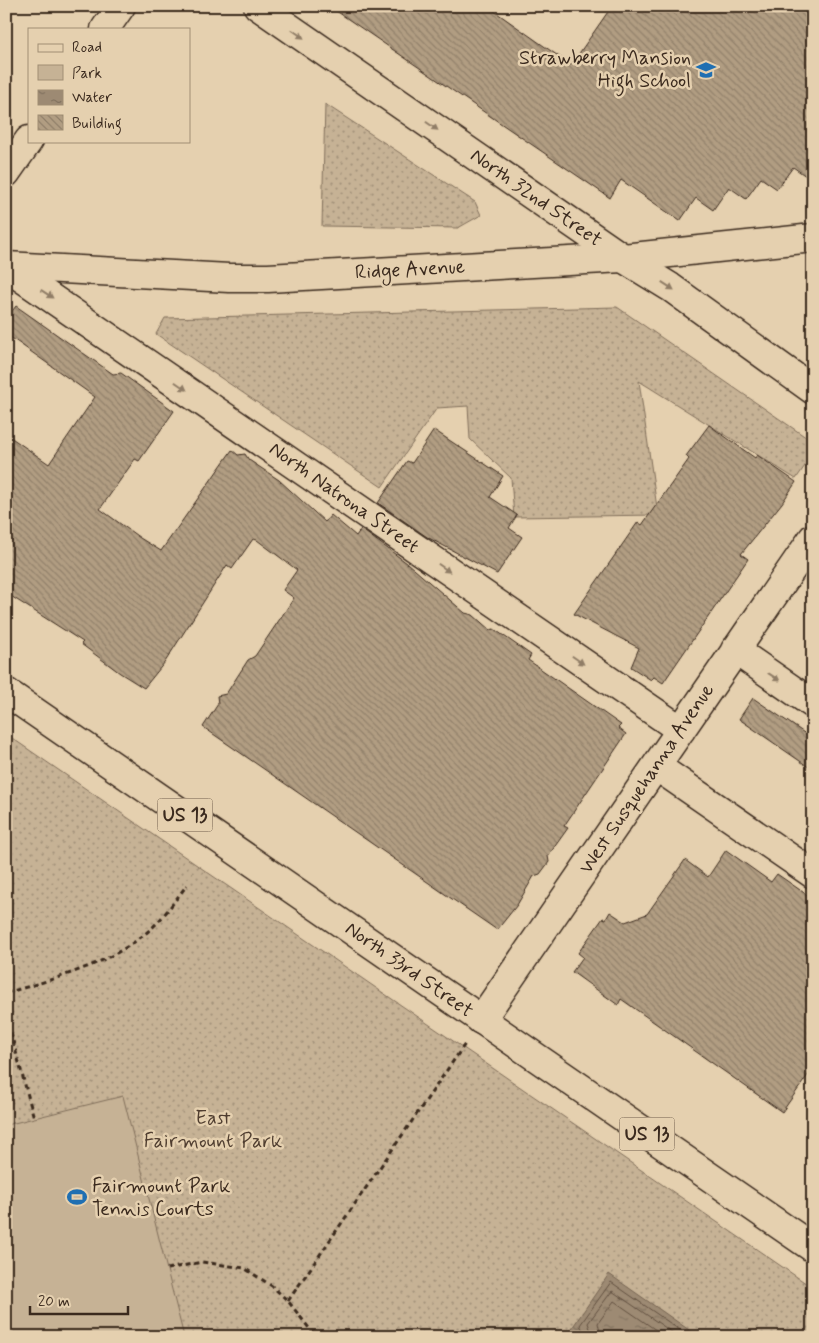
<svg xmlns="http://www.w3.org/2000/svg" width="819" height="1343" font-family="Mynerve,sans-serif">
  <style>
    .green { fill: url(#green-dots); stroke: #806e5a }
    .pitch { fill: #c6b295; stroke: #806e5a }
    .water { fill: url(#water-ripples); stroke: #766451 }
    .lines { fill: none; stroke-linecap: round; stroke-linejoin: round }
    .shore { stroke: #625040; stroke-width: 1 }
    .building { fill: url(#building-back-hatch); stroke: #3b2a1e }
    .minor-casing { stroke: #3b2a1e; stroke-width: 31 }
    .tertiary-casing { stroke: #3b2a1e; stroke-width: 31 }
    .primary-casing { stroke: #3b2a1e; stroke-width: 31 }
    .path { stroke: #3b2a1e; stroke-width: 3; stroke-dasharray: 5 4; stroke-linecap: butt }
    .minor { stroke: #e5d0af; stroke-width: 28 }
    .tertiary { stroke: #e5d0af; stroke-width: 28 }
    .primary { stroke: #e5d0af; stroke-width: 28 }
    .oneway { fill: #907d66 }
    .labels { text-anchor: middle; dominant-baseline: central; stroke-width: 5; stroke-linejoin: round; paint-order: stroke }
    .shield { fill: #e5d0af; stroke: #6e5c4a; stroke-width: 1 }
    .shield-label { font-size: 19px; font-weight: bold; fill: #3b2a1e }
    .poi-label { font-size: 20px; fill: #3b2a1e; stroke: #e5d0af; text-anchor: end }
    .street-label { font-size: 20px; fill: #3b2a1e; stroke: #e5d0af }
    .park-label { font-size: 20px; fill: #503e30; stroke: #e5d0af }
  </style>
  <defs>
    <pattern id="green-dots" width="8" height="8" patternUnits="userSpaceOnUse" patternTransform="scale(1.25)"><rect width="8" height="8" fill="#c6b295"/><path d="M2 2h.1M6 6h.1" fill="none" stroke="#a29179" stroke-width="1.8" stroke-linecap="round"/></pattern>
    <pattern id="water-ripples" width="26" height="14" patternUnits="userSpaceOnUse" patternTransform="scale(1.25)"><rect width="26" height="14" fill="#9d8a73"/><path d="M2 4q2-2 4 0t4 0M15 11q2-2 4 0t4 0" fill="none" stroke="#81715e"/></pattern>
    <pattern id="building-back-hatch" width="6" height="6" patternUnits="userSpaceOnUse" patternTransform="scale(1.25)"><rect width="6" height="6" fill="#b19d82"/><path d="M-1 5l2 2M0 0l6 6M5-1l2 2" fill="none" stroke="#91806a"/></pattern>
  </defs>
  <rect width="100%" height="100%" fill="#e5d0af"/>
  <filter id="ink" filterUnits="userSpaceOnUse"><feTurbulence type="fractalNoise" baseFrequency=".02" numOctaves="2"/><feDisplacementMap in="SourceGraphic" scale="10" xChannelSelector="R" yChannelSelector="G"/><feConvolveMatrix kernelMatrix="1 2 1 2 8 2 1 2 1" color-interpolation-filters="sRGB"/></filter>
  <g filter="url(#ink)">
    <path class="green" d="M325,104L475,202L481,215L458,228L322,226Z
      M617,307L813,442V454L796,479L639,381L658,515L514,517L511,478L470,439L468,406L437,408L382,487L156,334L165,318Z
      M6,734L813,1288V1337H6Z"/>
    <path class="pitch" d="M123,1096L184,1337H6V1125Z"/>
    <path class="water" d="M609,1274L699,1337H585L572,1328Z"/>
    <g class="lines">
      <path class="shore" d="M587,1337L580,1325L611,1282L690,1337
        M593,1337L588,1323L612,1291L679,1337
        M601,1337L598,1323L614,1301L666,1337"/>
    </g>
    <path class="building" d="M329,6H487L571,65L612,6H813V181L793,167L777,189L761,178L746,199L729,187L713,210L696,198L680,221L621,180L610,198Z
      M16,306L113,374L121,373L174,411L139,461L135,459L100,509L140,538L161,551L232,450L238,455L245,454L249,460L279,480L325,522L331,515L356,536L361,529L407,563L465,613L473,615L490,630L494,629L531,655L528,660L621,725L618,728L626,734L564,826L568,828L548,856L549,862L540,874L534,876L517,905L497,930L203,727L218,704L217,696L226,694L248,660L255,656L294,598L283,590L297,570L257,540L253,539L232,569L227,565L165,662L144,688L120,673L81,644L83,642L6,593V434L49,464L95,397L6,334V319Z
      M709,425L755,458L757,455L796,482L782,503L741,554L748,559L663,683L654,677L651,680L631,667L639,648L574,614L638,522L642,525L689,459L686,456Z
      M434,430L503,476L490,497L517,515L509,528L522,537L497,574L427,537L378,503L407,461L412,463Z
      M753,698L813,739V770L739,719Z
      M726,850L771,882L777,874L813,899V1068L782,1112L621,999L618,1005L572,972L583,957L578,953L603,918L606,919L610,912L625,922L647,914L685,860L708,877Z"/>
    <g class="lines">
      <defs>
        <path id="minor" d="M258,6L623,258L670,287L813,390
          M6,267L681,730
          M735,650L813,704
          M656,766L813,874
          M481,1020L813,538"/>
        <path id="tertiary" d="M105,29L121,6
          M6,173L29,140
          M6,266L229,278H268L623,258L813,238"/>
        <path id="primary" d="M6,692L813,1248"/>
      </defs>
      <use href="#minor" class="minor-casing"/>
      <use href="#tertiary" class="tertiary-casing"/>
      <use href="#primary" class="primary-casing"/>
      <path class="path" d="M6,993C57,978 113,964 153,927C166,914 176,899 187,885
        M6,1015L34,1118
        M167,1269L202,1262L244,1268L272,1286L288,1301L316,1337
        M288,1301L465,1044"/>
      <use href="#minor" class="minor"/>
      <use href="#tertiary" class="tertiary"/>
      <use href="#primary" class="primary"/>
    </g>
    <defs><path id="oneway-solid" d="M-6-.8H1V-3.2L6.5 0L1 3.2V.8H-6Z" transform="scale(1.25)"/></defs>
    <g class="oneway">
      <use href="#oneway-solid" transform="translate(298 34) rotate(35)"/>
      <use href="#oneway-solid" transform="translate(432 126) rotate(35)"/>
      <use href="#oneway-solid" transform="translate(668 286) rotate(33)"/>
      <use href="#oneway-solid" transform="translate(47 294) rotate(34)"/>
      <use href="#oneway-solid" transform="translate(181 386) rotate(35)"/>
      <use href="#oneway-solid" transform="translate(444 568) rotate(35)"/>
      <use href="#oneway-solid" transform="translate(578 660) rotate(35)"/>
      <use href="#oneway-solid" transform="translate(774 677) rotate(34)"/>
    </g>
  </g>
  <defs>
    <symbol id="school-bare" viewBox="-9 -9 18 18"><path d="M0-5L7-2L0 1L-7-2ZM-4 1L0 2.5L4 1V4Q0 6-4 4Z" fill="#1f6fb2" stroke="#e5d0af" stroke-width="2.5" paint-order="stroke"/></symbol>
    <symbol id="stadium-bare" viewBox="-9 -9 18 18"><path d="M0-5a6.5 5 0 1 0 0 10a6.5 5 0 1 0 0-10ZM-3.5-1.8h7v3.6h-7Z" fill="#1f6fb2" stroke="#e5d0af" stroke-width="2.5" paint-order="stroke"/></symbol>
  </defs>
  <g fill-rule="evenodd">
    <use href="#school-bare" x="692" y="56" width="28" height="28"/>
    <use href="#stadium-bare" x="63" y="1183" width="28" height="28"/>
  </g>
  <g class="labels">
    <g class="shield">
      <rect x="157.5" y="798.5" width="55" height="33" rx="4"/>
      <rect x="619.5" y="1117.5" width="55" height="33" rx="4"/>
    </g>
    <g class="shield-label">
      <text x="185" y="815">US 13</text>
      <text x="647" y="1134">US 13</text>
    </g>
    <g class="poi-label">
      <text x="691" y="58">Strawberry Mansion<tspan x="691" dy="23">High School</tspan></text>
      <text x="92" y="1186" text-anchor="start">Fairmount Park<tspan x="92" dy="23">Tennis Courts</tspan></text>
    </g>
    <g class="street-label">
      <text transform="translate(536 198) rotate(35)">North 32nd Street</text>
      <text transform="translate(410 270) rotate(-3)">Ridge Avenue</text>
      <text transform="translate(344 498) rotate(35)">North Natrona Street</text>
      <text transform="translate(647 779) rotate(-56)">West Susquehanna Avenue</text>
      <text transform="translate(409 970) rotate(35)">North 33rd Street</text>
    </g>
    <g class="park-label">
      <text x="213" y="1118">East<tspan x="213" dy="23">Fairmount Park</tspan></text>
    </g>
  </g>
  <rect width="819" height="1343" fill="none" stroke="#e5d0af" stroke-width="25"/>
  <rect x="12" y="12" width="794" height="1318" fill="none" stroke="#3b2a1e" stroke-width="2" filter="url(#ink)"/>
  <rect x="28" y="28" width="162" height="115" fill="#e5d0af" stroke="#a18e75"/>
  <rect x="38" y="44" width="25" height="8" fill="#e5d0af" stroke="#a18e75"/>
  <text x="72" y="52" font-size="15" fill="#3b2a1e">Road</text>
  <rect x="38" y="65" width="25" height="15" fill="#c6b295" stroke="#a18e75"/>
  <text x="72" y="78" font-size="15" fill="#3b2a1e">Park</text>
  <rect x="38" y="90" width="25" height="15" fill="url(#water-ripples)" stroke="#a18e75"/>
  <text x="72" y="102" font-size="15" fill="#3b2a1e">Water</text>
  <rect x="38" y="115" width="25" height="15" fill="url(#building-back-hatch)" stroke="#a18e75"/>
  <text x="72" y="128" font-size="15" fill="#3b2a1e">Building</text>
  <path d="M30 1306v8h98v-8" fill="none" stroke="#3b2a1e" stroke-width="2.5"/>
  <text x="38" y="1306" font-size="15" fill="#3b2a1e" stroke="#e5d0af" stroke-width="4" paint-order="stroke">20 m</text>
</svg>
